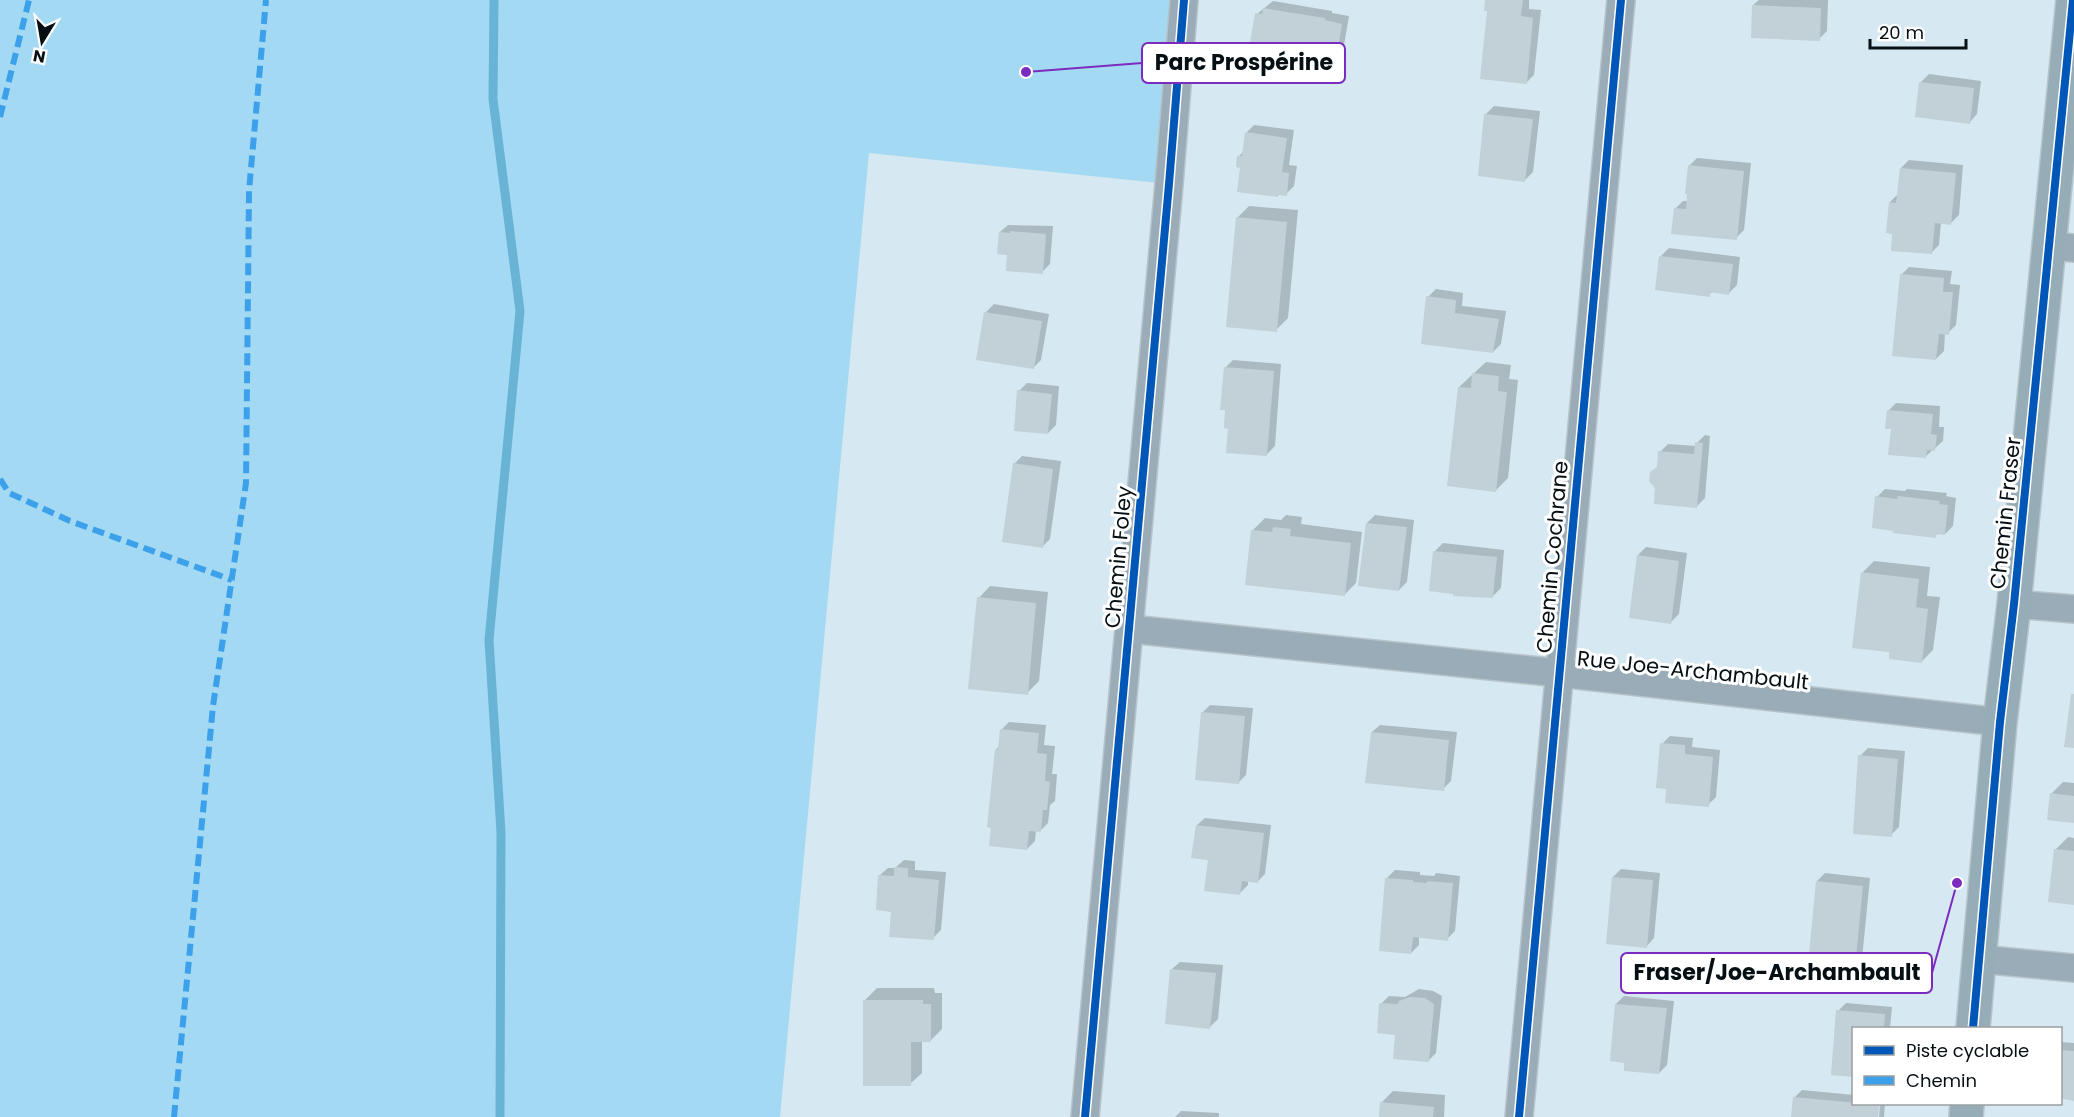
<svg xmlns="http://www.w3.org/2000/svg" width="2074" height="1117" font-family="Poppins,sans-serif">
  <style>
    .green { fill: #a4d9f3 }
    .shadow { fill: #0003 }
    .lines { fill: none; stroke-linecap: round; stroke-linejoin: round }
    .stream { stroke: #69b4d4; stroke-width: 9 }
    .building { fill: #c2d0d7 }
    .street-casing { stroke: #b7c4cb; stroke-width: 30 }
    .secondary-casing { stroke: #b7c4cb; stroke-width: 36 }
    .street { stroke: #99acb7; stroke-width: 27 }
    .secondary { stroke: #96acb6; stroke-width: 33 }
    .quiet { stroke: #3ca1ea; stroke-width: 6; stroke-dasharray: 12 6; stroke-linecap: butt }
    .cycleway-casing { stroke: #fff; stroke-width: 11 }
    .cycleway { stroke: #0057b8; stroke-width: 8 }
    .labels { text-anchor: middle; dominant-baseline: central; stroke-width: 6; stroke-linejoin: round; paint-order: stroke }
    .street-label { font-size: 21px; fill: #050f14; stroke: #fff }
    .leader { fill: none; stroke: #7b2cbf; stroke-width: 2 }
    .callout-dot { fill: #7b2cbf; stroke: #fff; stroke-width: 2 }
    .callout { fill: #fff; stroke: #7b2cbf; stroke-width: 2 }
    .callout-label { font-size: 22px; text-anchor: middle; font-weight: bold; fill: #050f14 }
  </style>
  <rect width="100%" height="100%" fill="#d6e8f1"/>
  <path class="green" d="M0,0H1184L1169,184L869,153L780,1117H0Z"/>
  <path class="shadow" d="M1486,0H1529V9L1541,10L1534,75L1526,83L1489,9Z
    M1759,0H1828L1827,31L1819,39L1753,5Z
    M1273,1L1332,11V13L1349,16L1342,57L1334,65L1257,14Z
    M1929,74L1981,81L1977,114L1970,122L1921,82Z
    M1494,106L1540,111L1533,172L1525,180L1486,114Z
    M1254,125L1294,130L1289,165L1297,166L1294,186L1286,194L1280,193L1278,196L1242,167L1239,156L1244,151L1246,133Z
    M1697,158L1751,163L1744,230L1736,238L1675,209L1683,201H1688L1689,166Z
    M1909,160L1963,165L1959,215L1951,223L1941,222L1939,245L1931,253L1894,232L1890,202L1899,193L1901,168Z
    M1249,206L1298,210L1288,318L1276,330L1237,218Z
    M1008,225L1053,226L1050,264L1042,272L1009,254L1000,232Z
    M1669,248L1740,257L1737,285L1729,293L1713,291L1709,295L1661,256Z
    M1909,267L1952,271L1950,284L1960,285L1956,325L1948,333H1945L1944,351L1936,359L1901,275Z
    M1436,289L1463,293L1462,306L1506,311L1501,344L1493,352L1428,297Z
    M994,304L1049,314L1041,360L1033,368L986,312Z
    M1233,360L1281,364L1275,446L1267,454L1230,428L1225,368Z
    M1486,362L1511,365L1509,379L1518,380L1508,478L1496,490L1459,387Z
    M1027,383L1059,386L1056,425L1048,433L1019,391Z
    M1896,403L1940,406L1939,427H1944L1943,441L1926,456L1892,428L1888,411Z
    M1705,435L1710,436L1705,498L1697,506L1658,466L1660,452L1668,444L1696,446L1697,443Z
    M1022,456L1061,461L1050,539L1042,547L1014,464Z
    M1885,489L1905,491L1907,489L1947,493L1946,496L1956,498L1953,526L1945,534L1938,533L1935,536L1877,497Z
    M1286,515L1302,517L1301,524L1362,532L1356,583L1344,595L1253,530L1265,518L1281,520Z
    M1375,515L1414,520L1407,582L1399,590L1367,523Z
    M1443,543L1504,550L1501,588L1493,596L1435,551Z
    M1646,547L1687,553L1679,614L1671,622L1638,555Z
    M1874,561L1930,567L1927,596L1940,597L1933,650L1921,662L1891,651L1862,573Z
    M990,586L1048,592L1039,681L1027,693L979,598Z
    M1210,705L1253,708L1246,775L1238,783L1202,713Z
    M1009,722L1046,725L1044,745L1055,746L1052,774H1057L1055,801L1050,805L1048,823L1040,831L1036,830L1035,841L1027,849L996,750L999,746L1001,730Z
    M1380,725L1457,732L1451,781L1443,789L1372,732Z
    M1670,736L1693,738L1692,747L1720,750L1716,797L1708,805L1668,788L1662,744Z
    M1868,748L1905,751L1899,827L1891,835L1860,756Z
    M2063,782L2074,783V822L2051,794Z
    M1205,818L1271,825L1265,874L1257,882L1248,881V885L1240,893L1210,859L1197,825Z
    M2068,837L2074,838V904L2056,849Z
    M904,860L915,861V870L946,872L941,930L933,938L892,910L880,875L888,868H895Z
    M1621,869L1660,873L1654,938L1647,946L1613,877Z
    M1395,870L1420,872V875L1434,876L1436,873L1460,876L1455,931L1447,939L1419,936V945L1411,953L1387,878Z
    M1825,873L1870,878L1861,969L1853,977L1817,881Z
    M1180,962L1223,965L1218,1019L1210,1027L1172,969Z
    M877,988H934L935,993H942V1029L930,1041H922V1073L910,1084L865,1000Z
    M1419,989L1433,991L1442,996L1436,1053L1428,1061L1397,1034L1381,1004L1389,996L1405,997Z
    M1624,996L1674,1001L1667,1065L1659,1073L1616,1004Z
    M1846,1003L1892,1007L1890,1028H1854L1838,1011Z
    M2060,1042L2074,1043V1099L2060,1097Z
    M1802,1090L1854,1095V1104H1877L1876,1117H1793L1794,1098Z
    M1393,1091L1445,1095L1444,1117H1380L1381,1103Z
    M1880,1104H1885L1884,1117H1879Z
    M1181,1111L1219,1113V1117H1175Z"/>
  <g class="lines">
    <path class="stream" d="M494,0L493,99L520,311L489,640L501,832L500,1117"/>
  </g>
  <path class="building" d="M1485,0H1523L1521,16L1533,18L1527,84L1480,79L1487,11H1484Z
    M1752,5L1821,8L1820,41L1751,38Z
    M1263,8L1325,18V20L1342,24L1335,67L1318,64V66L1256,56L1257,50L1249,48L1255,13L1262,14Z
    M1919,82L1974,88L1970,124L1915,117Z
    M1484,114L1533,119L1525,182L1478,176Z
    M1245,132L1287,138L1282,172L1289,173L1287,196L1278,195V197L1237,192L1240,168L1236,167L1237,156H1242Z
    M1688,165L1744,171L1737,240L1671,234L1674,208L1686,209L1687,194H1685Z
    M1900,168L1956,173L1951,225L1935,223L1932,254L1891,251L1892,234L1886,233L1889,202L1896,203Z
    M1236,217L1287,222L1277,332L1226,327Z
    M1010,231L1046,234L1043,274L1006,271L1007,255L997,254L999,232L1010,233Z
    M1659,256L1733,264L1729,295L1710,292V297L1655,290Z
    M1900,274L1944,278L1943,292H1953L1949,335L1939,334L1936,360L1892,356Z
    M1426,296L1456,300L1455,313L1499,319L1493,353L1421,344Z
    M984,312L1042,321L1034,369L976,360Z
    M1224,367L1274,371L1267,456L1226,453L1228,429L1224,428L1225,410H1220Z
    M1472,373L1499,376L1498,391L1507,392L1496,492L1447,486L1458,387L1471,388Z
    M1017,390L1052,394L1048,434L1014,431Z
    M1887,410L1933,414L1931,434L1937,435L1935,451L1927,450L1926,458L1888,455L1891,429H1885Z
    M1695,442L1703,443L1697,508L1654,504L1655,488L1649,481L1650,472L1657,467L1658,451L1694,454Z
    M1013,463L1053,469L1043,548L1002,542Z
    M1875,496L1897,499L1898,496L1940,501L1939,504L1948,505L1945,535L1936,534V538L1893,533V531L1872,528Z
    M1366,523L1407,527L1399,591L1358,586Z
    M1273,527L1291,529L1290,536L1351,543L1345,596L1245,585L1251,530L1272,532Z
    M1433,551L1497,557L1493,598L1453,596V594L1429,591Z
    M1637,555L1679,561L1671,624L1629,618Z
    M1861,572L1919,579L1916,607L1928,609L1922,663L1889,659V652L1852,648Z
    M977,597L1036,603L1028,695L968,689Z
    M2071,694H2074V748L2064,747Z
    M1201,712L1245,716L1239,784L1195,780Z
    M1000,729L1039,733L1037,753L1047,754L1045,781L1050,782L1047,810H1043L1041,832L1029,831L1027,850L989,846L991,828L987,827L995,749L998,750Z
    M1371,732L1449,740L1444,791L1365,783Z
    M1660,743L1685,745V754L1713,757L1709,807L1665,803L1666,789L1656,788Z
    M1858,755L1898,759L1892,837L1853,834Z
    M2050,793L2074,796V823L2047,820Z
    M1196,825L1264,833L1258,883L1242,881L1240,895L1204,891L1208,860L1191,858Z
    M2054,849L2074,851V905L2048,902Z
    M894,867L908,868V877L939,880L934,940L889,937L891,912L876,910L878,875L894,876Z
    M1612,877L1653,880L1647,948L1606,944Z
    M1385,878L1413,880V882L1427,883V881L1453,883L1448,941L1413,937L1411,954L1379,951Z
    M1816,881L1863,886L1854,978L1807,974Z
    M1170,969L1216,973L1210,1029L1165,1024Z
    M1410,997L1425,998L1434,1004L1429,1062L1393,1059L1395,1035L1377,1033L1379,1003L1398,1004L1399,1001Z
    M863,1000H923V1004H931V1042H911V1086H863Z
    M1615,1004L1667,1008L1659,1074L1624,1071V1063L1610,1061Z
    M1836,1010L1885,1014L1884,1028H1854V1077L1831,1075Z
    M2060,1050L2074,1051V1101L2060,1098Z
    M1793,1097L1879,1105L1878,1117H1791Z
    M1380,1102L1434,1107L1433,1117H1379Z"/>
  <g class="lines">
    <defs>
      <path id="street" d="M2050,246L2074,248
        M2014,604L2074,609
        M1130,629L1559,673L2000,722
        M1979,959L2074,968
        M1085,1117L1169,184L1184,0
        M1519,1117L1621,0"/>
      <path id="secondary" d="M1973,1028L2000,722L2014,604L2073,0
        M1966,1117L1967,1104"/>
    </defs>
    <use href="#street" class="street-casing"/>
    <use href="#secondary" class="secondary-casing"/>
    <use href="#street" class="street"/>
    <use href="#secondary" class="secondary"/>
    <path class="quiet" d="M0,117L29,0
      M0,479L9,493L70,521L232,580
      M174,1117L213,706L246,483L249,191L266,0"/>
    <defs>
      <path id="cycleway" d="M1973,1028L2000,722L2014,604L2073,0
        M1085,1117L1169,184L1184,0
        M1519,1117L1621,0"/>
    </defs>
    <use href="#cycleway" class="cycleway-casing"/>
    <use href="#cycleway" class="cycleway"/>
  </g>
  <g class="labels">
    <g class="street-label">
      <text transform="translate(2005 513) rotate(-84)">Chemin Fraser</text>
      <text transform="translate(1118 557) rotate(-85)">Chemin Foley</text>
      <text transform="translate(1552 557) rotate(-85)">Chemin Cochrane</text>
      <text transform="translate(1693 670) rotate(6)">Rue Joe-Archambault</text>
    </g>
  </g>
  <path class="leader" d="M1026 72L1142 63M1957 883L1932 973"/>
  <g class="callout-dot">
    <circle cx="1026" cy="72" r="6"/>
    <circle cx="1957" cy="883" r="6"/>
  </g>
  <g class="callout">
    <rect x="1142" y="43" width="203" height="40" rx="6"/>
    <rect x="1621" y="953" width="311" height="40" rx="6"/>
  </g>
  <g class="callout-label">
    <text x="1244" y="70">Parc Prospérine</text>
    <text x="1777" y="980">Fraser/Joe-Archambault</text>
  </g>
  <rect x="1852" y="1027" width="210" height="78" fill="#ffffff" stroke="#9b9fa1" stroke-width="1.5"/>
  <rect x="1864" y="1046" width="30" height="9" fill="#0057b8" stroke="#9b9fa1" stroke-width="1.5"/>
  <text x="1906" y="1057" font-size="18" fill="#050f14">Piste cyclable</text>
  <rect x="1864" y="1076" width="30" height="9" fill="#3ca1ea" stroke="#9b9fa1" stroke-width="1.5"/>
  <text x="1906" y="1087" font-size="18" fill="#050f14">Chemin</text>
  <g transform="translate(42 42) rotate(191)" stroke="#ffffff" stroke-width="4.5" paint-order="stroke">
  <path d="M0-4.5L10 22L0 15L-10 22Z" fill="#050f14"/>
  <text y="-9" font-size="16" font-weight="bold" text-anchor="middle" fill="#050f14">N</text>
  </g>
  <path d="M1870 39v9h96v-9" fill="none" stroke="#050f14" stroke-width="3"/>
  <text x="1879" y="39" font-size="18" fill="#050f14" stroke="#ffffff" stroke-width="4.5" paint-order="stroke">20 m</text>
</svg>
